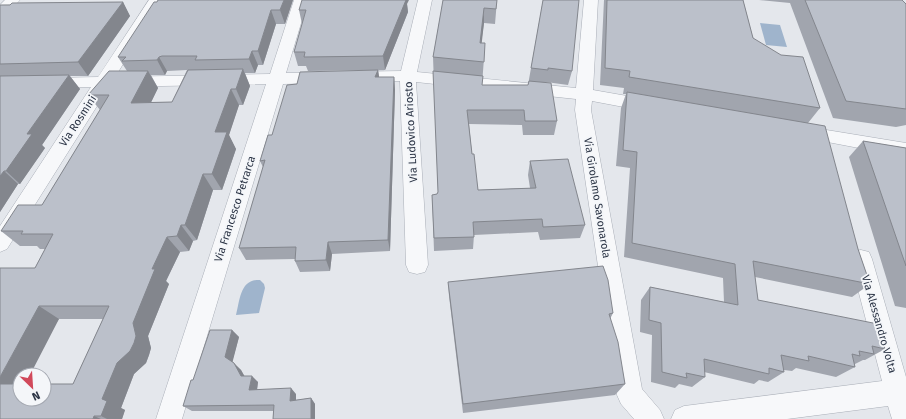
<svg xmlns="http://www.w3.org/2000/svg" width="906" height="419" font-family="'Fira Sans',sans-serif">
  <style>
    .water { fill: #9fb4cc }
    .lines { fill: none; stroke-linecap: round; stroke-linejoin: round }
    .street-casing { stroke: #a9aeb7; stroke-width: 1 }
    .street { fill: #f7f8fa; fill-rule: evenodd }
    .wall { fill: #a1a5ae; fill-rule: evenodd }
    .shaded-wall { fill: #83868d }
    .building { fill: #bbc0ca; stroke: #83868d }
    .labels { text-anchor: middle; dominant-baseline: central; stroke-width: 3.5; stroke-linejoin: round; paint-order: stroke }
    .street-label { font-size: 11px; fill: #2b3445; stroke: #f4f6f9 }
  </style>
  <rect width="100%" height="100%" fill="#e4e7ec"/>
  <path class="water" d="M760,23L780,25L787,47L766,45Z
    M260,280L264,284L265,288L259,313L236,315C240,300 240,279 260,280Z"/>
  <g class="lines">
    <defs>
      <path id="street" d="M5,0H20L5,16L0,17V5Z
        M149,0H163L115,77L270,74L294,0H308L286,73L401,71L418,0H432L417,72L576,88L584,0H598L593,90L650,100L656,102L658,106L656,110L650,112L592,101L591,110L642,389L660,410L664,419H634L621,404L617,395L575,110L576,99L416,82L428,265L425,272L417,274L409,272L406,265L400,81L283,84L182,419H156L266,84L109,87L7,249L0,252V226L91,87L0,89V79L98,77Z
        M802,126L906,143V157L796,136L793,132L796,128Z
        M861,250L869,252L872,259L906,377V419H892L888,406L787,419H671L675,410L684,406L882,381L850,259L853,252Z"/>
    </defs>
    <use href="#street" class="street-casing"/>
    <use href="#street" class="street"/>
  </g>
  <path class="wall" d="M293,0L285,24H276L263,65H258L255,73H245L250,86L243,105H239L229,135L236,149L222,190H213L197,240L193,241L189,251L180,252L166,281L169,284L148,336L151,348L149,355L146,363L134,374L121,408L125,410L122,419H0L35,268L45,249H40L37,246H20L1,231L42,205L100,110L88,95L127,71L118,57ZM187,70L172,102H151L158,88L151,75H165L167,71ZM59,319H103L73,384L20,399V375Z
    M443,0H497L495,24L484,23L481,43L484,58L482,85H528L543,0L572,71L568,85L546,82L557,121L554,135H523L522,125L469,124L472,154L478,190L530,188L528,175L530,161L585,225L580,238L540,240L538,232L474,235L473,249L434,251L432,195L437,194L438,192L433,57Z
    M604,0H743L753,38L820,108L808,123L858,249L870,284L852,297L755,277L758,300L885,349L865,360H863L855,364V367L836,377L796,368L792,371L784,370V372L768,382L759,380L754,384L704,372L705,377L692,387L679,384L675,388L651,382L652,335L640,332L641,300L650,287L724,302L723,278L624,257L630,168L616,166L621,108L626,94H623L624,88L600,85Z
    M759,0H902L906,4V125L896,127L833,118L790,3Z
    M123,2L130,16L88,76H70L80,89L42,145L45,148L20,184H18L0,212V5Z
    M407,4L408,12L385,70L308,71L306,66H298L294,52L302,24L299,10Z
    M378,70L379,77H394L395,90L390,251L332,254L330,271L300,272L295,261V259L246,260L239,248L263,167L260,161L297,84Z
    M863,141L906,148V308L895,306L849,157Z
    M448,282L613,313L610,319L625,384L615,395L463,413L449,296Z
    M232,330L239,337L232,362L241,370L244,376L258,382L257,390L296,394V400L311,398L315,404V419H273V411H192L183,406L193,380Z"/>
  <path class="shaded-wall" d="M284,0H293L285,24L280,10Z
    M403,0H409L407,4L408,12L385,70L383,56Z
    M123,2L130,16L88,76L78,62Z
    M484,8V23L480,58V43Z
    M271,10L276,24L263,65L258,51Z
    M252,51L258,65L255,73L249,59Z
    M159,57L167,71L165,75L157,60Z
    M243,69L250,86L243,105L236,89Z
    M378,70L380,83L375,77Z
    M148,71L158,88L143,119L131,103Z
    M69,75L80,89L42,145L45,148L20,184L6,171L27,134Z
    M394,77L395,90L390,251L388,240Z
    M231,89L239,105L229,135L236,149L222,190L212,174L215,132Z
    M4,171L18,184L0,212V176Z
    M203,174L213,190L197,240L185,225Z
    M181,225L193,241L189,251L177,236Z
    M167,237L180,252L166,281L169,284L148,336L151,348L149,355L146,363L134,374L121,408L125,410L122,419H107L101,416L102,399L133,323L152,269Z
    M328,242L332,254L330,271L326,260Z
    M39,306L59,319L30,375H20V394L0,386V377Z
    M232,330L239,337L232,364L225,357Z
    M234,363L241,370L248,382L241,376Z
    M252,376L258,382L256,397L249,390Z
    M291,388L296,394V407L290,401Z
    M311,398L315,404V419H311Z
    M94,416L101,419H93Z"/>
  <path class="building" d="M158,0H284L280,10H271L258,51H252L249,59L195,60L197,56H162L159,57L157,60L122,61L126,57H118L154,2H157Z
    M302,0H406L383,56L304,57L305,52H294L306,10H299Z
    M443,0H497L496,9L484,8L480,43H485L484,62L433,57Z
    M543,0H579L572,71L548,68V70L531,68Z
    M607,0H743L753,38L781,55L803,57L820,108L629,77L630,71L605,68Z
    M805,0H902L906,4V109L846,101Z
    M123,2L78,62L0,64V5H10L12,3Z
    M243,69L236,89H231L215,132H227L212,174H203L185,225H181L177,236L167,237L152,269H155L133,323L136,336L134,343L130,351L117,363L102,399L107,401L101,416H94L93,419H0V384H20V399H44V384H73L109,306H39L0,377V268H35L53,234H21L23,231H1L18,205H42L109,95H88L109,71H148L131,103L172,102L188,70Z
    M378,70L375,77H394L388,240L328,242L326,260L295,261L296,247L239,248L265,160L260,161L268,135H272L287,85L297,84L300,72Z
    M433,71L483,76L482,85H528L529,81L551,83L557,121H525L524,110H467L472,154H474L478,190L536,188L530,161L568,159L585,225L543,227L542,219L473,222L474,237L434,238L432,195L437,194L438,192Z
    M69,75L27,134H32L6,171H4L0,176V76Z
    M627,92L825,126L858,249L870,284L753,261L758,300L878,324L885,349L872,346L874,354L859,351L860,356L852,354L855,367L808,356L809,361L781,355L784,372L769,368V374L704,359L705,377L686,373L687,378L662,372L661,323L649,320L650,287L738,305L735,264L632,243L637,152L623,150Z
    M863,141L906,148V266Z
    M603,266L608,280L613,313L609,314L618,342L625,384L463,404L448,282Z
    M210,330H232L225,357L234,363L241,376H252L249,390L291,388L290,401L311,398V419H273L274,405L183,406L191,380H193Z"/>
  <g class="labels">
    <g class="street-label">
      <text transform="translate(78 121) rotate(-57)">Via Rosmini</text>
      <text transform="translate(411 132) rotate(-93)">Via Ludovico Ariosto</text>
      <text transform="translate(597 198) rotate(81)">Via Girolamo Savonarola</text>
      <text transform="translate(235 209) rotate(-72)">Via Francesco Petrarca</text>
      <text transform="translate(879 324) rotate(74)">Via Alessandro Volta</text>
    </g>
  </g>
  <g transform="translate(32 387) rotate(155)"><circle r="19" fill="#f4f6f9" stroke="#a4a8b1"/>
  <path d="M0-3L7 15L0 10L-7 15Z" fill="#d1495b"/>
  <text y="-6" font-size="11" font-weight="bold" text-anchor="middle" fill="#2b3445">N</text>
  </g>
</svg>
